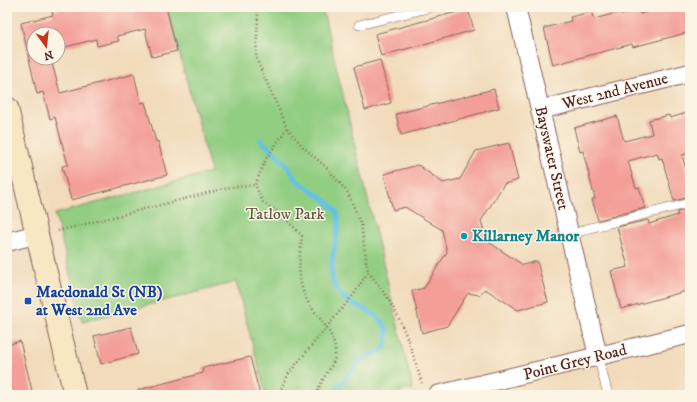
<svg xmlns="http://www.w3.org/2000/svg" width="697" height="402" font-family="'IM FELL DW Pica',serif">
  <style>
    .green { fill: #92ce82; stroke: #6e7656 }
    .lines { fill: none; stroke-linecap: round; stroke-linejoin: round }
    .stream { stroke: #64c1e2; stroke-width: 5 }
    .building { fill: #f39f97 }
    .service-casing { stroke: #84615d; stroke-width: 10 }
    .minor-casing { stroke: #84615d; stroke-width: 20 }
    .secondary-casing { stroke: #84615d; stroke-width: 24 }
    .path { stroke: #84615d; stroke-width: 2.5; stroke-dasharray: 1 3; stroke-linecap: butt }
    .service { stroke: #fff; stroke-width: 9 }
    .minor { stroke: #fff; stroke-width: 18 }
    .secondary { stroke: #f7e8c3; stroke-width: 22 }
    .culture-dot { fill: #0f9aa8; stroke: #fcf5e5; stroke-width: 1.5 }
    .transit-dot { fill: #1a4fb4; stroke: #fcf5e5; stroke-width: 1.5 }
    .labels { text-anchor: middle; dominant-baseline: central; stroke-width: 3; stroke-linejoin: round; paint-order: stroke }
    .street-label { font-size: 16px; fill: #4a1f2b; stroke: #fcf5e5 }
    .park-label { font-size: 16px; fill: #605445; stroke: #fcf5e5 }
    .culture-label { font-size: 16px; font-weight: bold; fill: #0d838f; stroke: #fcf5e5; text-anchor: start }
    .transit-label { font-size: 16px; font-weight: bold; fill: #164399; stroke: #fcf5e5; text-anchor: start }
  </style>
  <rect width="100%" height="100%" fill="#fcf5e5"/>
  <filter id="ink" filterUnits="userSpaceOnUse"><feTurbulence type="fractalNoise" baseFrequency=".025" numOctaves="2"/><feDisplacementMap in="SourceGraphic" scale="8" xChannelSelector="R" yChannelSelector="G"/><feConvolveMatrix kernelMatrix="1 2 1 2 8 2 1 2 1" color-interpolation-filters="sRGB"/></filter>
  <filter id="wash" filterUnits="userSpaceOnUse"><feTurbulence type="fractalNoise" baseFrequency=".012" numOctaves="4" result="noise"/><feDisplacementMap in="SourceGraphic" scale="16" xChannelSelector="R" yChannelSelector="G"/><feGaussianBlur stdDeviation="0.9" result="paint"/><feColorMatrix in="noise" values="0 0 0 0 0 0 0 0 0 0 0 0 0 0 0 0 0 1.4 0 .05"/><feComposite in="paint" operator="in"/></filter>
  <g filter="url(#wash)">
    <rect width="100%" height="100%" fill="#f1dbbb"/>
    <path class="green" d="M167,7H322L413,389L385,395H266L236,282L82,322L55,214L211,172Z"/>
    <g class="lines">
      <path class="stream" d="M261,140C270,149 281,158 289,168C292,172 292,176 296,179C309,191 325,196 336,211C346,224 322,268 336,288C340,295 350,304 357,306C368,311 386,318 387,333C388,337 386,343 385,348L360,361L337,389L338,395"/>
    </g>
    <g id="blocks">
      <path class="building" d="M65,7H166L177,51L152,57L145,29L117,36L119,41L97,46L96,39L58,49V34H34V58H54L51,59L60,93L134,74L141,103L145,102L156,142L158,141L167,175L71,200L62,166L68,165L55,117L50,119L43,92L37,94L21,23L53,15L52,11Z
        M666,7H690V32L633,47L632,44L553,65L544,28L571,21L570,17L591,12L594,19L620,12L621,15L639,10L640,14Z
        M468,9L474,30L381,56L375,34Z
        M380,60L391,103L365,110L354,67Z
        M494,89L499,108L401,135L396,114Z
        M690,112V153L682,155L690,184V197L674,201L662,158L659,159L657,153L628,161L636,188L639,187L645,208L598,220L592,199H595L583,151L580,152L574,128L617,116L624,141L652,134L649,120L669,115L670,118Z
        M509,143L518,180L504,184L481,221L487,241L523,265L537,261L548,302L518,310L485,289L479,295L468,293L447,326L422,333L412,291L424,288L447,252L442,230L405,207L393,210L384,174L418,165L443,183L460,179L476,151Z
        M690,209V244H689L690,290L621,309L611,271L628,267L617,227L648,220L649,224L678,215L677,212Z
        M131,327L138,354L101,364L94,336Z
        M20,341L33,395H12L7,376V345Z
        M250,357L260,395H138V390L203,373L202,368Z"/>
    </g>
  </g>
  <g filter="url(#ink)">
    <use href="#blocks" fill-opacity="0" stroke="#84615d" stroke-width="1"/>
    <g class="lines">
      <defs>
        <path id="service" d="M359,25L432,7
          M570,236L586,229L690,203
          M598,356L608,395"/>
        <path id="minor" d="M516,7L598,356
          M540,110L690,73
          M7,242L38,234
          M437,395L690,334"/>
        <path id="secondary" d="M7,108L75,395"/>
      </defs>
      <use href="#service" class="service-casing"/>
      <use href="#minor" class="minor-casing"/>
      <use href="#secondary" class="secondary-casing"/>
      <path class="path" d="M256,7L258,14L256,58L287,128L304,148L327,168L348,193L361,224L368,272L354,294L289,373L278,395
        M287,128L266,159L255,185L263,202L284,217L302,236C300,255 297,273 303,291C310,314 337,328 335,356C334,367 319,380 317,395
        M58,231L231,187L255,185
        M368,272C399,307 408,339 422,383"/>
      <use href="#service" class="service"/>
      <use href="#minor" class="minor"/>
      <use href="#secondary" class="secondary"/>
    </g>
  </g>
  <circle class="culture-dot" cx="464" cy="236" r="4"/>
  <rect class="transit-dot" x="24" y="297" width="8" height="8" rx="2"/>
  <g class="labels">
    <g class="street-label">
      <text transform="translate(615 91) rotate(-14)">West 2nd Avenue</text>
      <text transform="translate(552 158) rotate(77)">Bayswater Street</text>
      <text transform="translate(575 362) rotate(-14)">Point Grey Road</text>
    </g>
    <g class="park-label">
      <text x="285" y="214">Tatlow Park</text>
    </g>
    <g class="culture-label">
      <text x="472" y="236">Killarney Manor</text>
    </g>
    <g class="transit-label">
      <text x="36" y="292">Macdonald St (NB)<tspan x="36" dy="18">at West 2nd Ave</tspan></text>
    </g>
  </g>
  <rect width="697" height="402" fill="none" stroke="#fcf5e5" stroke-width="24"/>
  <g transform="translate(46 46) rotate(165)"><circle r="19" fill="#fcf5e5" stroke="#b59f9b"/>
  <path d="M0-3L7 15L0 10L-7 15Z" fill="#c8321e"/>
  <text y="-6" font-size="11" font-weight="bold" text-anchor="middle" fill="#4a1f2b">N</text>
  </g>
</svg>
